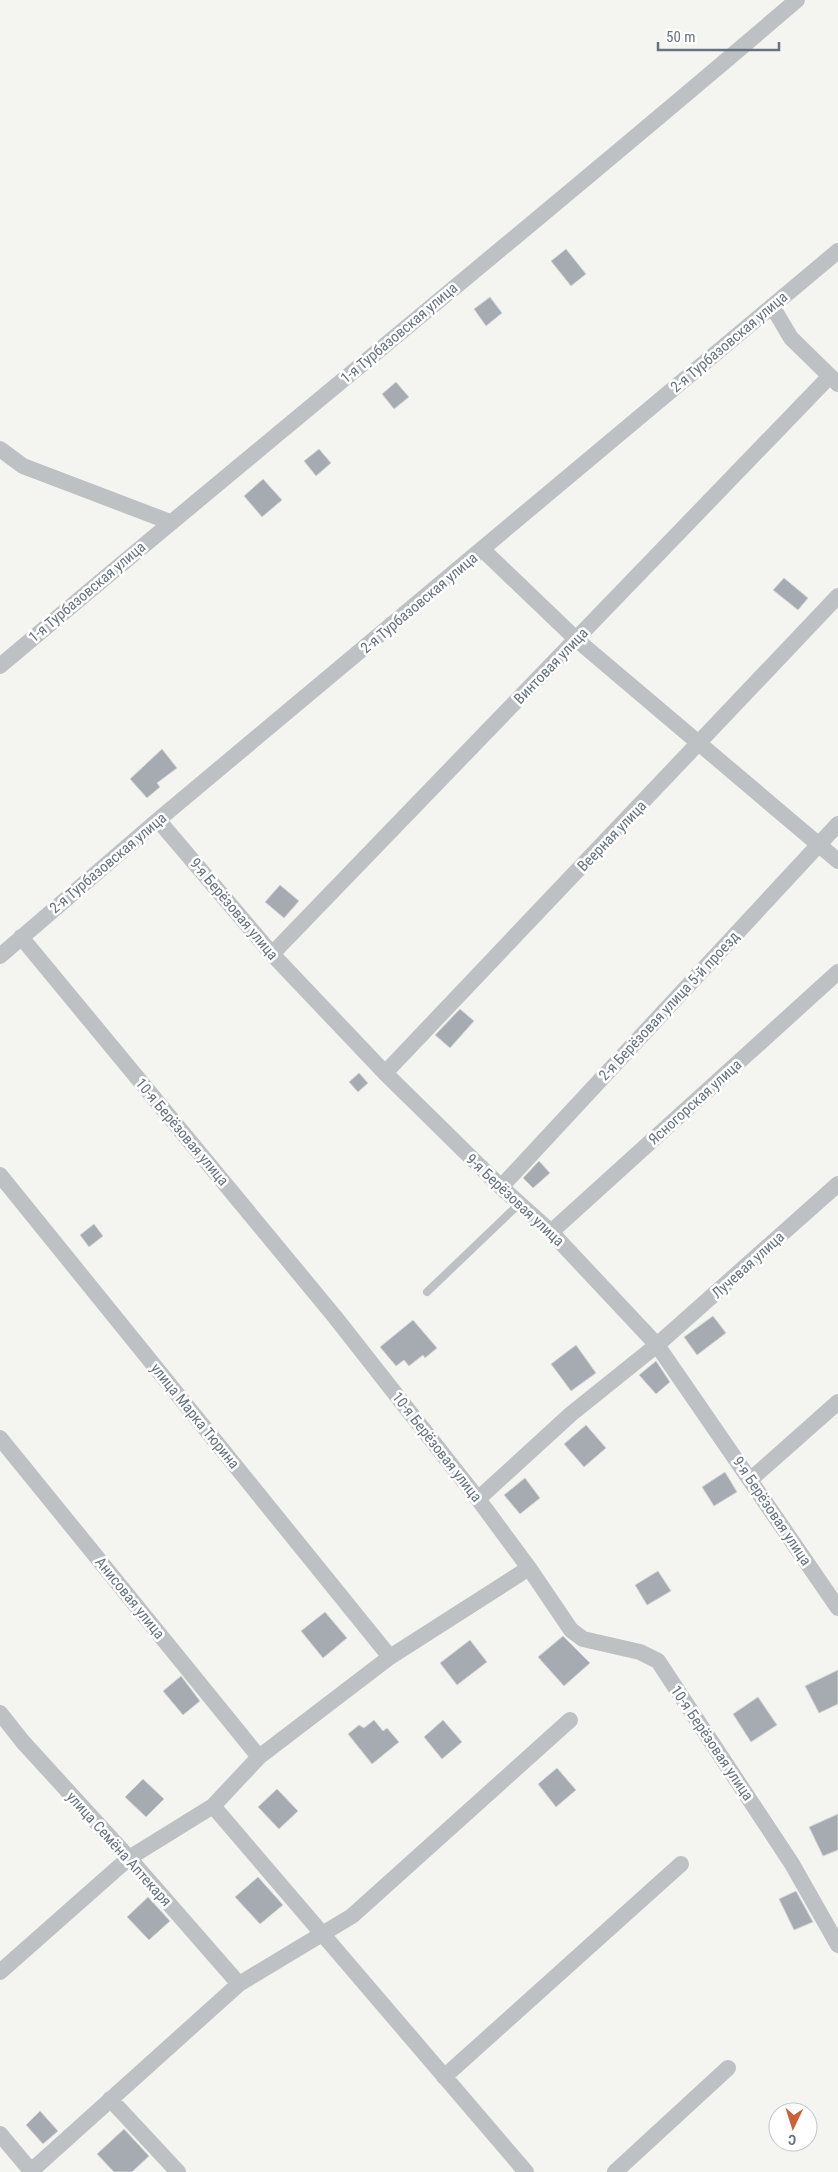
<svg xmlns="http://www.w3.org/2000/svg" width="838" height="2172" font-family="'Roboto Condensed',sans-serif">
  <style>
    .building { fill: #a5abb0; stroke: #d5d5d4 }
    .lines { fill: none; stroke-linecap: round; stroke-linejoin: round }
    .lane { stroke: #bec1c4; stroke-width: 8 }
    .street { stroke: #bec1c4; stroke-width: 16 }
    .labels { text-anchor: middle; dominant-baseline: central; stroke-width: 5; stroke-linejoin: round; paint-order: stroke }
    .street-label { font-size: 15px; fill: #67737e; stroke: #fff }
  </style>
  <rect width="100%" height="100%" fill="#f4f4f1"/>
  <path class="building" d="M566,249L586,274L571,286L551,261Z
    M490,297L502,313L486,326L474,309Z
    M396,382L409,397L394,409L382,394Z
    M319,449L331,463L316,476L304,461Z
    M263,479L282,500L262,517L244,496Z
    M784,578L808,598L798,610L773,590Z
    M162,749L177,768L157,783L160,787L147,798L130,779Z
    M280,885L299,901L284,918L265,902Z
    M460,1009L474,1021L450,1048L435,1035Z
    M359,1073L368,1083L358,1092L349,1082Z
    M539,1161L550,1173L533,1188L523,1178Z
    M94,1224L103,1236L89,1247L80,1235Z
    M713,1316L726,1333L697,1355L684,1337Z
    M413,1320L437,1348L425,1358L423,1355L409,1366L404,1360L396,1366L380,1347Z
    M576,1345L596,1373L571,1391L551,1364Z
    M656,1361L670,1382L656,1394L639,1375Z
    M586,1425L606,1448L584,1467L564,1444Z
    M725,1472L737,1492L714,1506L702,1487Z
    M525,1478L540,1498L520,1514L504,1495Z
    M658,1571L671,1591L647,1605L635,1585Z
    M325,1612L347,1638L323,1658L301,1631Z
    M563,1636L590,1663L564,1686L538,1657Z
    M470,1640L487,1662L457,1685L440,1663Z
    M838,1670V1704L819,1713L805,1686Z
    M181,1676L200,1701L183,1715L163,1691Z
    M758,1697L777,1725L751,1742L733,1714Z
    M374,1720L383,1731L387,1728L399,1742L372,1764L348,1734L359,1725L364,1728Z
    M443,1720L462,1742L442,1759L424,1737Z
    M557,1768L576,1790L556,1807L538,1784Z
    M143,1779L164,1799L146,1817L125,1797Z
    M277,1789L298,1811L279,1829L258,1807Z
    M838,1814V1850L823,1856L809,1827Z
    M258,1877L283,1905L260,1924L235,1897Z
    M796,1891L813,1922L794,1930L779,1899Z
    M148,1897L170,1921L149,1940L127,1917Z
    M40,2111L58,2131L43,2144L26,2125Z
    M124,2129L149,2156L132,2172H114L97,2154Z"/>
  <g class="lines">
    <path class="lane" d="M427,1292L519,1204"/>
    <path class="street" d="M772,306L791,338L838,384
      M0,449L23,466L170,522
      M483,550L577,640L838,861
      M0,666C264,443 534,225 797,0
      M158,820L272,954L385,1073L501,1187L551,1232L657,1345L838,1608
      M21,937L335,1317L478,1499L529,1568L571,1630L583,1639L640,1652L658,1661L792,1864L838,1945
      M272,954L829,377
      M0,956L158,820L838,251
      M385,1073L838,596
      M0,1175L390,1657
      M501,1187L838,824
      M551,1232L838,972
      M0,1438L259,1757
      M750,1480L838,1402
      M478,1499L571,1414L657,1345L838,1184
      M0,1713L23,1742L129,1858L239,1984
      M213,1806L526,2172
      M0,1972L129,1858L213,1806L259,1757L390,1657L529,1568
      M444,2077L681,1864
      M110,2099L178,2172
      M0,2134L31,2171
      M30,2172L239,1984L352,1916L570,1720
      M615,2172L728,2068"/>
  </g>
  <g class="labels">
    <g class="street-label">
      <text transform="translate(399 333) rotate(-40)">1-я Турбазовская улица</text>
      <text transform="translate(729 342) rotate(-40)">2-я Турбазовская улица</text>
      <text transform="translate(87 592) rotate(-40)">1-я Турбазовская улица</text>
      <text transform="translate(419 603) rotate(-40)">2-я Турбазовская улица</text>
      <text transform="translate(551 666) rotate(-46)">Винтовая улица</text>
      <text transform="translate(612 836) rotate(-46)">Веерная улица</text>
      <text transform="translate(108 863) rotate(-40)">2-я Турбазовская улица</text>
      <text transform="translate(234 909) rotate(50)">9-я Берёзовая улица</text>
      <text transform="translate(669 1006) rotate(-47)">2-я Берёзовая улица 5-й проезд</text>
      <text transform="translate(695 1102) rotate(-42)">Ясногорская улица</text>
      <text transform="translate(182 1132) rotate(50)">10-я Берёзовая улица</text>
      <text transform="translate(515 1200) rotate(43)">9-я Берёзовая улица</text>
      <text transform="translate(748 1265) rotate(-42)">Лучевая улица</text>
      <text transform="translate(195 1416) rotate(51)">улица Марка Тюрина</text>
      <text transform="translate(437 1447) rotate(52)">10-я Берёзовая улица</text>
      <text transform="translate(772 1511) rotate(56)">9-я Берёзовая улица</text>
      <text transform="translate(130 1598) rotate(51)">Анисовая улица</text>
      <text transform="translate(712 1743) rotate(56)">10-я Берёзовая улица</text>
      <text transform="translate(119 1849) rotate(48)">улица Семёна Аптекаря</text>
    </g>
  </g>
  <g transform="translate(793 2127) rotate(184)"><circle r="24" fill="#ffffff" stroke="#c2c7cb"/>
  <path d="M0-4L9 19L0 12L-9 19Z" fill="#cb6139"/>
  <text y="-8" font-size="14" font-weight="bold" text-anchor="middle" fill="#67737e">С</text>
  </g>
  <path d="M658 42v8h121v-8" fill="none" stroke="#67737e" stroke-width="2.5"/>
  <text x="666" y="42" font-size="15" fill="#67737e" stroke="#ffffff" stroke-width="4" paint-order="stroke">50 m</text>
</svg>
